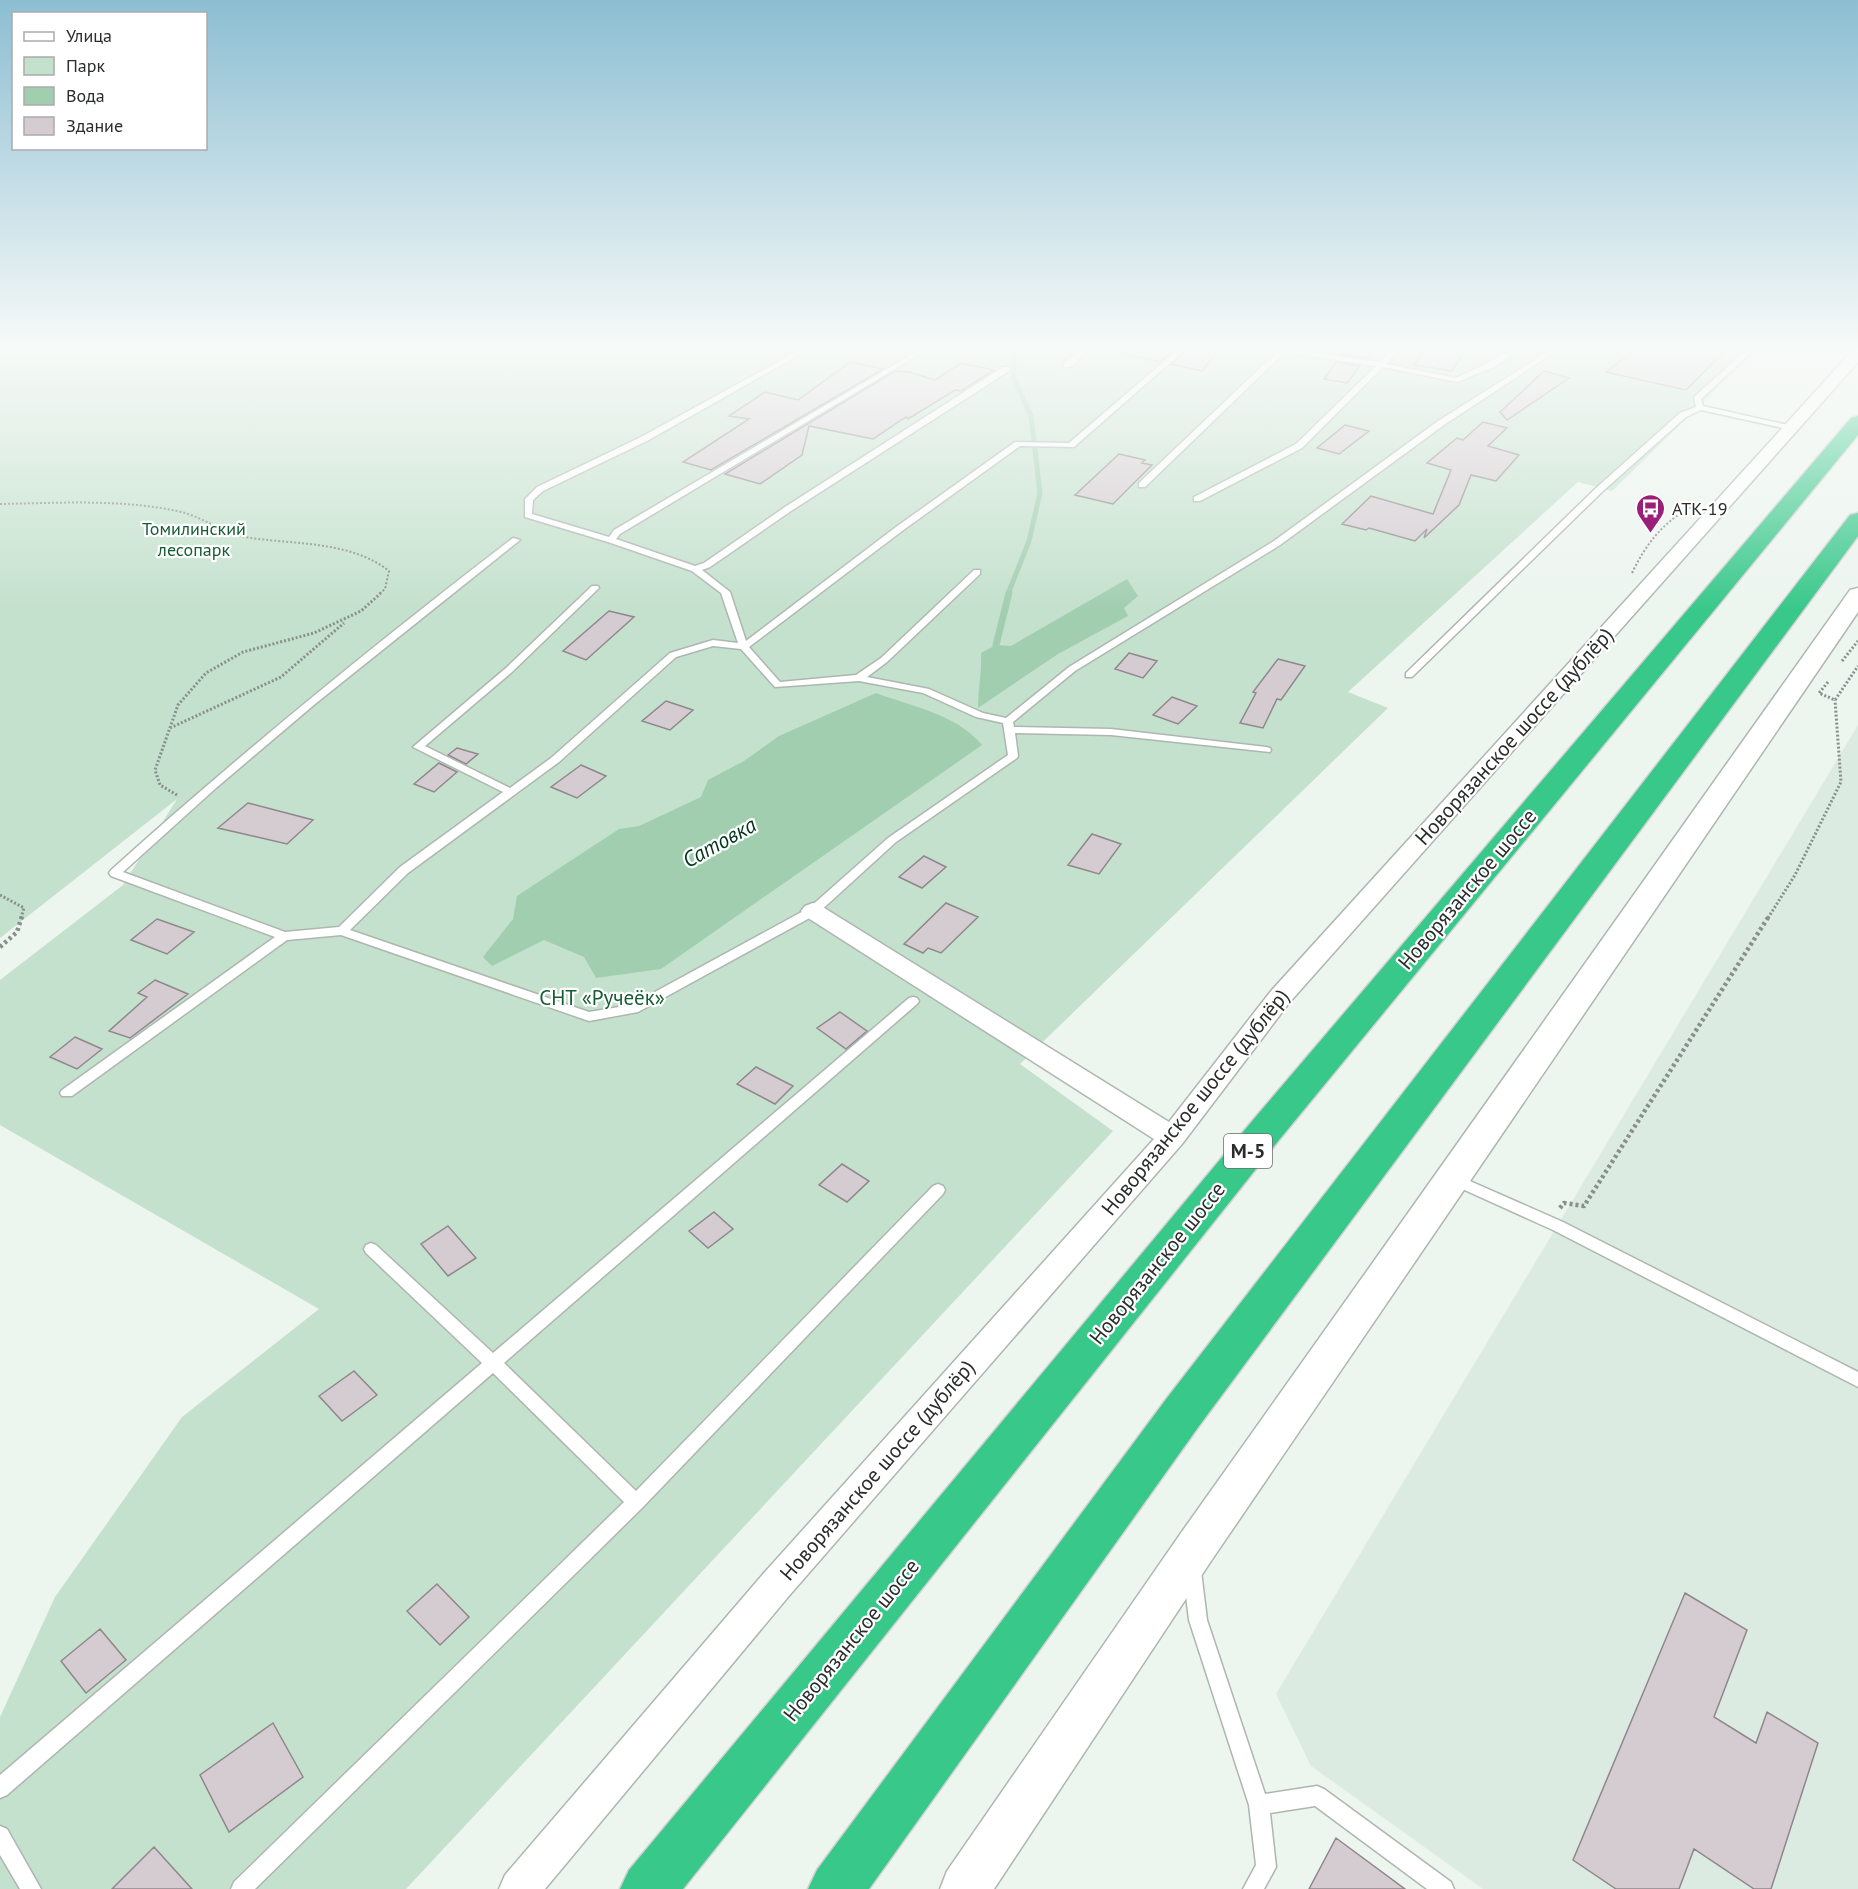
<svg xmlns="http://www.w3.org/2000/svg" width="1858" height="1889" font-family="'PT Sans',sans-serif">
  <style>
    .built { fill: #dcebe1 }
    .green { fill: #c4e1cd }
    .water { fill: #a2ceb0 }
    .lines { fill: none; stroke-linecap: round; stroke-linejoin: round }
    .stream-far1 { stroke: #a2ceb0; stroke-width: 5 }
    .stream { stroke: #a2ceb0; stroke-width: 7 }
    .building { fill: #d5ccd1; stroke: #8f878c; stroke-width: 1.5 }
    .service-casing { stroke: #aeb6b0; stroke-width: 3 }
    .minor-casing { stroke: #aeb6b0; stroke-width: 3 }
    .tertiary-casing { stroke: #aeb6b0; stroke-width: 3 }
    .trunk-casing { stroke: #d0d1d0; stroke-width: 3 }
    .path-far2 { stroke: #898f8b; stroke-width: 2; stroke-dasharray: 2 2; stroke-linecap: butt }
    .path-far1 { stroke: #898f8b; stroke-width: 3; stroke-dasharray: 2 2; stroke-linecap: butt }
    .path { stroke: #898f8b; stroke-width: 4.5; stroke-dasharray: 3 3; stroke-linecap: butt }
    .service { fill: #fff; fill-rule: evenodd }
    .minor { fill: #fff; fill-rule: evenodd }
    .tertiary { fill: #fff; fill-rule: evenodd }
    .trunk { fill: #38c88a; fill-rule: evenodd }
    .labels { text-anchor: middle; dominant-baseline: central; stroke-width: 4.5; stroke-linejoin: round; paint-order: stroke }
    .far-poi-label { font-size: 18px; fill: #2a2d2b; stroke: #fff; text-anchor: start }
    .far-park-label { font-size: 18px; fill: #165c36; stroke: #fff }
    .shield { fill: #fff; stroke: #6a6c6b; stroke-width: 1.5 }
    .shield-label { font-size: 20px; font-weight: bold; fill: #2a2d2b }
    .street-label { font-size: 21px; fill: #2a2d2b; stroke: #fff }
    .park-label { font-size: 21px; fill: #165c36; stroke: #fff }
    .water-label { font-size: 22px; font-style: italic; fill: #00371c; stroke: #fff }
  </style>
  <rect width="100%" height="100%" fill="#edf5ef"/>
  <path class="built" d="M1858,725V1889H1483L1311,1766L1276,1694Z"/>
  <path class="green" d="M0,346H1761L1612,491L1578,482L1348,692L1388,708L1020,1064L1113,1131L406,1889H0V1717L55,1597L182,1417L319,1309L0,1125V980L123,885L177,799L0,938Z"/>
  <path class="water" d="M1127,579L1138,596L1124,608L1128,616L1058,654L978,708C978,689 982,672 981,653L996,645L1011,646Z
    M876,693C911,706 958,715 982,745L661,969L596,978L584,957L544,940L492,966L483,957L513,919L517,896L619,829L639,826L701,797L708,780L744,761L779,736Z"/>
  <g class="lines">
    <path class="stream-far1" d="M1008,594L1029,541L1040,493L1031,416L1014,378V346"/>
    <path class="stream" d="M996,645L1009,593"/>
  </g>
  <path class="building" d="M1126,346H1179L1160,362L1125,354Z
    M1191,346H1223L1202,371L1171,364Z
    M1426,346H1468L1452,371L1414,365Z
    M1640,346H1730L1686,390L1606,372Z
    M1348,347L1370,352L1366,358L1342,354Z
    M850,362L883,369L711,470L683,462L749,419L729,416L765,392L798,400Z
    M1336,362L1360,366L1347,383L1324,379Z
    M961,363L994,370L961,391L955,390L908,419L906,417L873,439L809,426L802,455L760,484L725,474L895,371L909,372L935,380Z
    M1544,371L1569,378L1507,420L1500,412Z
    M1483,422L1507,428L1488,446L1519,455L1496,481L1471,475L1459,505L1424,538L1427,529L1415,541L1369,528L1366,530L1342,524L1371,496L1433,514L1451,470L1427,463L1457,438L1463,440Z
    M1345,425L1369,431L1339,454L1317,448Z
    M1119,454L1145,460L1142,463L1152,465L1113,504L1075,495Z
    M609,611L634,617L586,660L563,651Z
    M1129,653L1157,661L1143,678L1115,669Z
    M1278,659L1305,666L1281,700L1277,699L1263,728L1240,723L1256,693L1253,692Z
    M1172,697L1197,706L1178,724L1153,715Z
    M666,701L693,710L670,730L642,721Z
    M457,748L478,754L466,764L448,755Z
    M439,763L457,772L434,792L414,784Z
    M581,765L606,776L577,798L551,787Z
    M248,803L313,820L287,844L218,828Z
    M1092,834L1121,844L1099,874L1068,865Z
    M924,856L946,867L922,888L899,877Z
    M946,903L978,917L941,953L928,948L923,953L904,944Z
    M157,919L194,932L167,954L131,940Z
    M155,980L188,994L130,1038L109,1031L147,997L138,993Z
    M840,1012L867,1031L846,1049L817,1028Z
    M75,1037L102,1049L77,1069L50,1057Z
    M756,1067L793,1086L775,1104L737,1084Z
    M842,1164L869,1181L847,1202L819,1185Z
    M714,1212L733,1229L708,1248L689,1231Z
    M448,1226L476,1258L448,1276L421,1244Z
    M354,1371L377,1395L342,1421L319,1396Z
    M437,1584L469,1617L440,1645L407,1611Z
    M1685,1593L1747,1630L1714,1717L1756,1743L1767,1712L1818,1743L1771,1889H1754L1694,1849L1679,1889H1616L1573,1860Z
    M100,1629L126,1660L86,1693L61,1661Z
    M273,1723L303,1777L229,1832L200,1775Z
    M1336,1838L1405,1889H1309Z
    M154,1847L192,1889H112Z"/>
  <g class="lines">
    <defs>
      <path id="service" d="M807,346H815L647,441L543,491L533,500L532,514L609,537L614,530L926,346H933L620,534L616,539L695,566L704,563L785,507L1003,367H1009V371L791,511L710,567L702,570L730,592L746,641L896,527L1015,442L1069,443L1182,346H1189L1074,447L1020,446L902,531L749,647L780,682L856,675L881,658L974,570H980V574L887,662L867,677L929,689L983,713L1006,718L1069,667L1274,541L1438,421L1557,346H1564L1444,425L1280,545L1075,671L1013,722L1014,727L1111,729L1266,747L1270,748L1271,750L1270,752L1111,735L1015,733L1018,756L1017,758L896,842L817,914L638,1012L589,1021L341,935L287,940L72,1096H62L60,1093L62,1090L275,937L111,876L109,873L111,870C240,754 375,644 513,538L520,540L315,704L216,788L123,872L285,932L339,927L400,867L503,792L413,747L506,668L592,586H598L599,588L512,672L425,746L510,788L551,758L670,653L713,640L738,643L721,593L692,571L608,542L525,517V499L537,487L641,437ZM713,646L741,649L775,687L859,681L923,693L976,717L1003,723L1008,755L888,838L809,908L631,1005L589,1012L350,930L408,873L559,762L676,657Z
        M1086,346H1093L1070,367H1064V363Z
        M1254,346L1281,348L1289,346L1288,349L1379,362L1396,346H1403L1386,364L1456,378L1488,363L1513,349V346H1519V350L1494,367L1457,382L1383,367L1302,448L1200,501H1194V497L1296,444L1376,366L1285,352L1145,487H1139V483L1278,351L1257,348Z
        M1751,346H1758L1701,399L1703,406L1792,426V430L1701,410L1686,417L1602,492L1412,677H1406V673L1596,488L1680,413L1696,407L1694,397Z
        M913,997L917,998L919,1001L917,1004L504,1363L636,1491L933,1186L938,1184L943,1186L945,1190L943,1194L642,1508L255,1889H231L234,1882L624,1502L493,1373L7,1795L0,1798V1775L482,1363L366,1253L364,1249L366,1245L371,1243L376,1245L493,1353L909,998Z
        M1454,1174L1563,1222L1858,1372V1387L1553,1230L1449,1183L1447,1179L1449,1175Z
        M1192,1563L1198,1565L1201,1571L1207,1620L1265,1794L1317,1786L1324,1789L1451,1882L1454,1889H1427L1315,1806L1270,1813L1276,1867L1264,1889H1243L1256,1865L1249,1805L1189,1620L1183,1571L1186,1565Z
        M0,1826L7,1829L41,1889H20L0,1855Z"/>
      <path id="minor" d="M1858,349V362L1289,1003L1182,1144L788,1597L545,1889H499L505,1875L764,1573L1154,1139L805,916L801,911L805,906L813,903L821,906L1169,1122L1271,991L1853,350Z"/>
      <path id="tertiary" d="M1858,588V612L1211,1561L994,1889H940L947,1871L1181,1533L1850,590Z"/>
      <path id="trunk" d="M1858,416V435L1279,1140L683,1889H620L629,1870L1253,1120L1851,418Z
        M1858,513V536L1199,1426L869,1889H808L817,1870L1167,1398L1850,515Z"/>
    </defs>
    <use href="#service" class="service-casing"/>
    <use href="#minor" class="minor-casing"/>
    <use href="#tertiary" class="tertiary-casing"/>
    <use href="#trunk" class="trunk-casing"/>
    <path class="path-far2" d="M1705,346L1727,350
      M0,504C58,503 120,499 177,511C202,516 220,532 245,537C292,545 350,540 389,571L385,589L379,594
      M1632,573C1646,544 1664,520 1694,506"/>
    <path class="path-far1" d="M1842,661L1858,641
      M1828,682L1819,693L1835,700L1858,666
      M170,728L281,677L344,623
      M177,795L160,785L155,770L178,705L206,673L243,652L314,633L361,611L381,593
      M0,895L24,908L21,918
      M1768,918L1795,875L1841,782L1835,700"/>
    <path class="path" d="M0,947L17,932L22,916
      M1560,1208L1564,1203L1584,1206L1769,916"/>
    <use href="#service" class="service"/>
    <use href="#minor" class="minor"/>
    <use href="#tertiary" class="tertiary"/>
    <use href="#trunk" class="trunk"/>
  </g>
  <linearGradient id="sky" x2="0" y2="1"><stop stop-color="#8cbed2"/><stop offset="0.57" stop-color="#f7faf8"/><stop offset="1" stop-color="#f7faf8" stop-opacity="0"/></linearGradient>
  <rect width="1858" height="610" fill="url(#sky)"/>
  <defs>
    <symbol id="bus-pin" viewBox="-11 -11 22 30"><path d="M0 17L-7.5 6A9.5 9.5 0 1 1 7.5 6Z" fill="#991f78" stroke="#fff"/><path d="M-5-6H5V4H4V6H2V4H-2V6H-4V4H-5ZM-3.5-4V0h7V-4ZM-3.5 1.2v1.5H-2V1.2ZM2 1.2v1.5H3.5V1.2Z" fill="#fff"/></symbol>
  </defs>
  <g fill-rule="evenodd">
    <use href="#bus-pin" x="1634" y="492" width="33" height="45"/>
  </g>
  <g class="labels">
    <g class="far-poi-label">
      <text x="1672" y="508">АТК-19</text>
    </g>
    <g class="far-park-label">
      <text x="194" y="528">Томилинский<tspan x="194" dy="21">лесопарк</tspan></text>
    </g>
    <rect class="shield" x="1224" y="1134" width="48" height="34" rx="4.5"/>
    <g class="shield-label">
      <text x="1248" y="1151">М-5</text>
    </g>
    <g class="street-label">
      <text transform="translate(1514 736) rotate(-48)">Новорязанское шоссе (дублёр)</text>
      <text transform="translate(1467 889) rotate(-50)">Новорязанское шоссе</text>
      <text transform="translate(1195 1102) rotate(-51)">Новорязанское шоссе (дублёр)</text>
      <text transform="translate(1157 1263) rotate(-51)">Новорязанское шоссе</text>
      <text transform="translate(877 1470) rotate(-49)">Новорязанское шоссе (дублёр)</text>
      <text transform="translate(851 1640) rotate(-51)">Новорязанское шоссе</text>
    </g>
    <g class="park-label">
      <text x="602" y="997">СНТ «Ручеёк»</text>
    </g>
    <g class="water-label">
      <text transform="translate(719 842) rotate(-29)">Сатовка</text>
    </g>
  </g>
  <rect x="12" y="12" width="195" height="138" fill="#ffffff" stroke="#aaabaa" stroke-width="1.5"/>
  <rect x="24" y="32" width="30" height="9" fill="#ffffff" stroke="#aaabaa" stroke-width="1.5"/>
  <text x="66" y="42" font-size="18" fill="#2a2d2b">Улица</text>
  <rect x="24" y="57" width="30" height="18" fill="#c4e1cd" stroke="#aaabaa" stroke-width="1.5"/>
  <text x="66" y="72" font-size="18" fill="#2a2d2b">Парк</text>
  <rect x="24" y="87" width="30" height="18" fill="#a2ceb0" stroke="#aaabaa" stroke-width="1.5"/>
  <text x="66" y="102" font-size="18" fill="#2a2d2b">Вода</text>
  <rect x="24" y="117" width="30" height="18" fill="#d5ccd1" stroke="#aaabaa" stroke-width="1.5"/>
  <text x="66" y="132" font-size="18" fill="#2a2d2b">Здание</text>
</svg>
